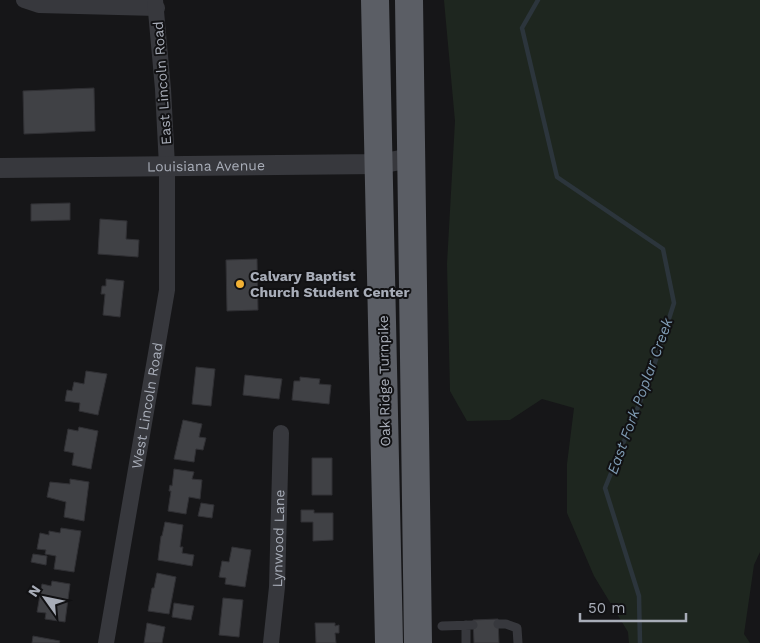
<svg xmlns="http://www.w3.org/2000/svg" width="760" height="643" font-family="'Work Sans',sans-serif">
  <style>
    .green { fill: #1e261f }
    .lines { fill: none; stroke-linecap: round; stroke-linejoin: round }
    .stream { stroke: #2c353c; stroke-width: 4.5 }
    .building { fill: #404145; stroke: #303034 }
    .service { stroke: #37383d; stroke-width: 9 }
    .minor { stroke: #37383d; stroke-width: 16 }
    .tertiary { stroke: #37383d; stroke-width: 20 }
    .trunk { stroke: #5b5e65; stroke-width: 28 }
    .poi-dot { fill: #f2b134; stroke: #111113; stroke-width: 2 }
    .labels { text-anchor: middle; dominant-baseline: central; stroke-width: 4; stroke-linejoin: round; paint-order: stroke }
    .street-label { font-size: 14px; fill: #a8adb8; stroke: #111113 }
    .poi-label { font-size: 14px; font-weight: bold; fill: #a8adb8; stroke: #111113; text-anchor: start }
    .water-label { font-size: 15px; font-style: italic; fill: #7f9bb3; stroke: #111113 }
  </style>
  <rect width="100%" height="100%" fill="#161618"/>
  <path class="green" d="M444,0H760V552L754,565L744,634L750,643H629L628,632L594,576L567,513V464L574,408L542,399L510,420L467,421L450,391L447,264L455,121Z"/>
  <g class="lines">
    <path class="stream" d="M538,0L522,28L557,177L663,249L674,303L651,375L605,488L639,596L640,643"/>
  </g>
  <path class="building" d="M94,88L95,131L24,134L23,91Z
    M70,203V220L31,221V204Z
    M100,219L127,221L126,239L139,240L138,257L98,254Z
    M257,259L258,310L227,311L226,260Z
    M106,279L124,281L120,317L103,315L105,294H101L102,286H106Z
    M196,367L215,369L211,406L192,404Z
    M86,371L107,374L98,415L79,411L80,403L65,401L67,390L72,391L74,382L84,384Z
    M245,375L282,379L279,399L243,395Z
    M300,377L320,379L319,384L331,385L329,404L292,400L294,381H300Z
    M183,420L202,424L199,437L206,438L203,450L196,449L194,462L174,459Z
    M79,427L98,431L91,469L72,465L74,453L64,451L68,429L78,431Z
    M312,458H332V495H312Z
    M174,469L194,472L192,479L202,480L200,499L189,497L186,514L168,511L171,491H169L170,485L172,486Z
    M70,479L89,482L84,521L64,517L66,502L47,497L50,482L70,484Z
    M201,503L214,505L212,518L198,516Z
    M301,510H314V513H333V540L313,541V522H301Z
    M165,522L183,525L180,547H183L182,553L194,555L192,566L158,560L161,536H162Z
    M61,528L81,531L74,572L54,569L56,556L45,554L46,550L37,549L40,533L49,535V531L60,533Z
    M232,547L251,550L245,587L225,584L226,578L219,577L222,561L229,562Z
    M33,554L47,556L46,565L31,562Z
    M157,573L176,577L169,614L148,611L152,588H154Z
    M52,581L70,584L65,622L45,619L46,613L37,612L42,584L51,586Z
    M223,598L243,600L239,637L219,635Z
    M174,603L194,606L191,620L172,617Z
    M498,619L499,643H474L473,620Z
    M147,623L165,627L162,643H144Z
    M315,623H335V626L339,625V633H335L336,643H316Z
    M33,636L60,641L59,643H32Z"/>
  <g class="lines">
    <path class="service" d="M498,624H506L517,628L518,643
      M466,625V643
      M442,626L473,625"/>
    <g class="minor">
      <path d="M24,0L39,5L157,8"/>
      <path id="s1" d="M106,643L167,290V166L163,89L155,0"/>
      <path id="s2" d="M271,643L277,587L281,433"/>
    </g>
    <path class="tertiary" id="s3" d="M0,168L379,164L411,158"/>
    <path class="trunk" d="M375,0L389,643
      M409,0L418,643"/>
  </g>
  <circle class="poi-dot" cx="240" cy="284" r="5"/>
  <g class="labels">
    <g class="street-label">
      <text transform="translate(162 83) rotate(-94)">East Lincoln Road</text>
      <text stroke="none"><textPath href="#s3" startOffset="206">Louisiana Avenue</textPath></text>
      <text transform="translate(384 381) rotate(-91)">Oak Ridge Turnpike</text>
      <text stroke="none"><textPath href="#s1" startOffset="241">West Lincoln Road</textPath></text>
      <text stroke="none"><textPath href="#s2" startOffset="105">Lynwood Lane</textPath></text>
    </g>
    <g class="poi-label">
      <text x="250" y="276">Calvary Baptist<tspan x="250" dy="16">Church Student Center</tspan></text>
    </g>
    <g class="water-label">
      <text transform="translate(640 396) rotate(-70)">East Fork Poplar Creek</text>
    </g>
  </g>
  <g transform="translate(45 598) rotate(303)" stroke="#111113" stroke-width="4" paint-order="stroke">
  <path d="M0-4L9 19L0 12L-9 19Z" fill="#a8adb8"/>
  <text y="-8" font-size="14" font-weight="bold" text-anchor="middle" fill="#a8adb8">N</text>
  </g>
  <path d="M580 613v8h106v-8" fill="none" stroke="#a8adb8" stroke-width="2.5"/>
  <text x="588" y="613" font-size="15" fill="#a8adb8" stroke="#111113" stroke-width="4" paint-order="stroke">50 m</text>
</svg>
